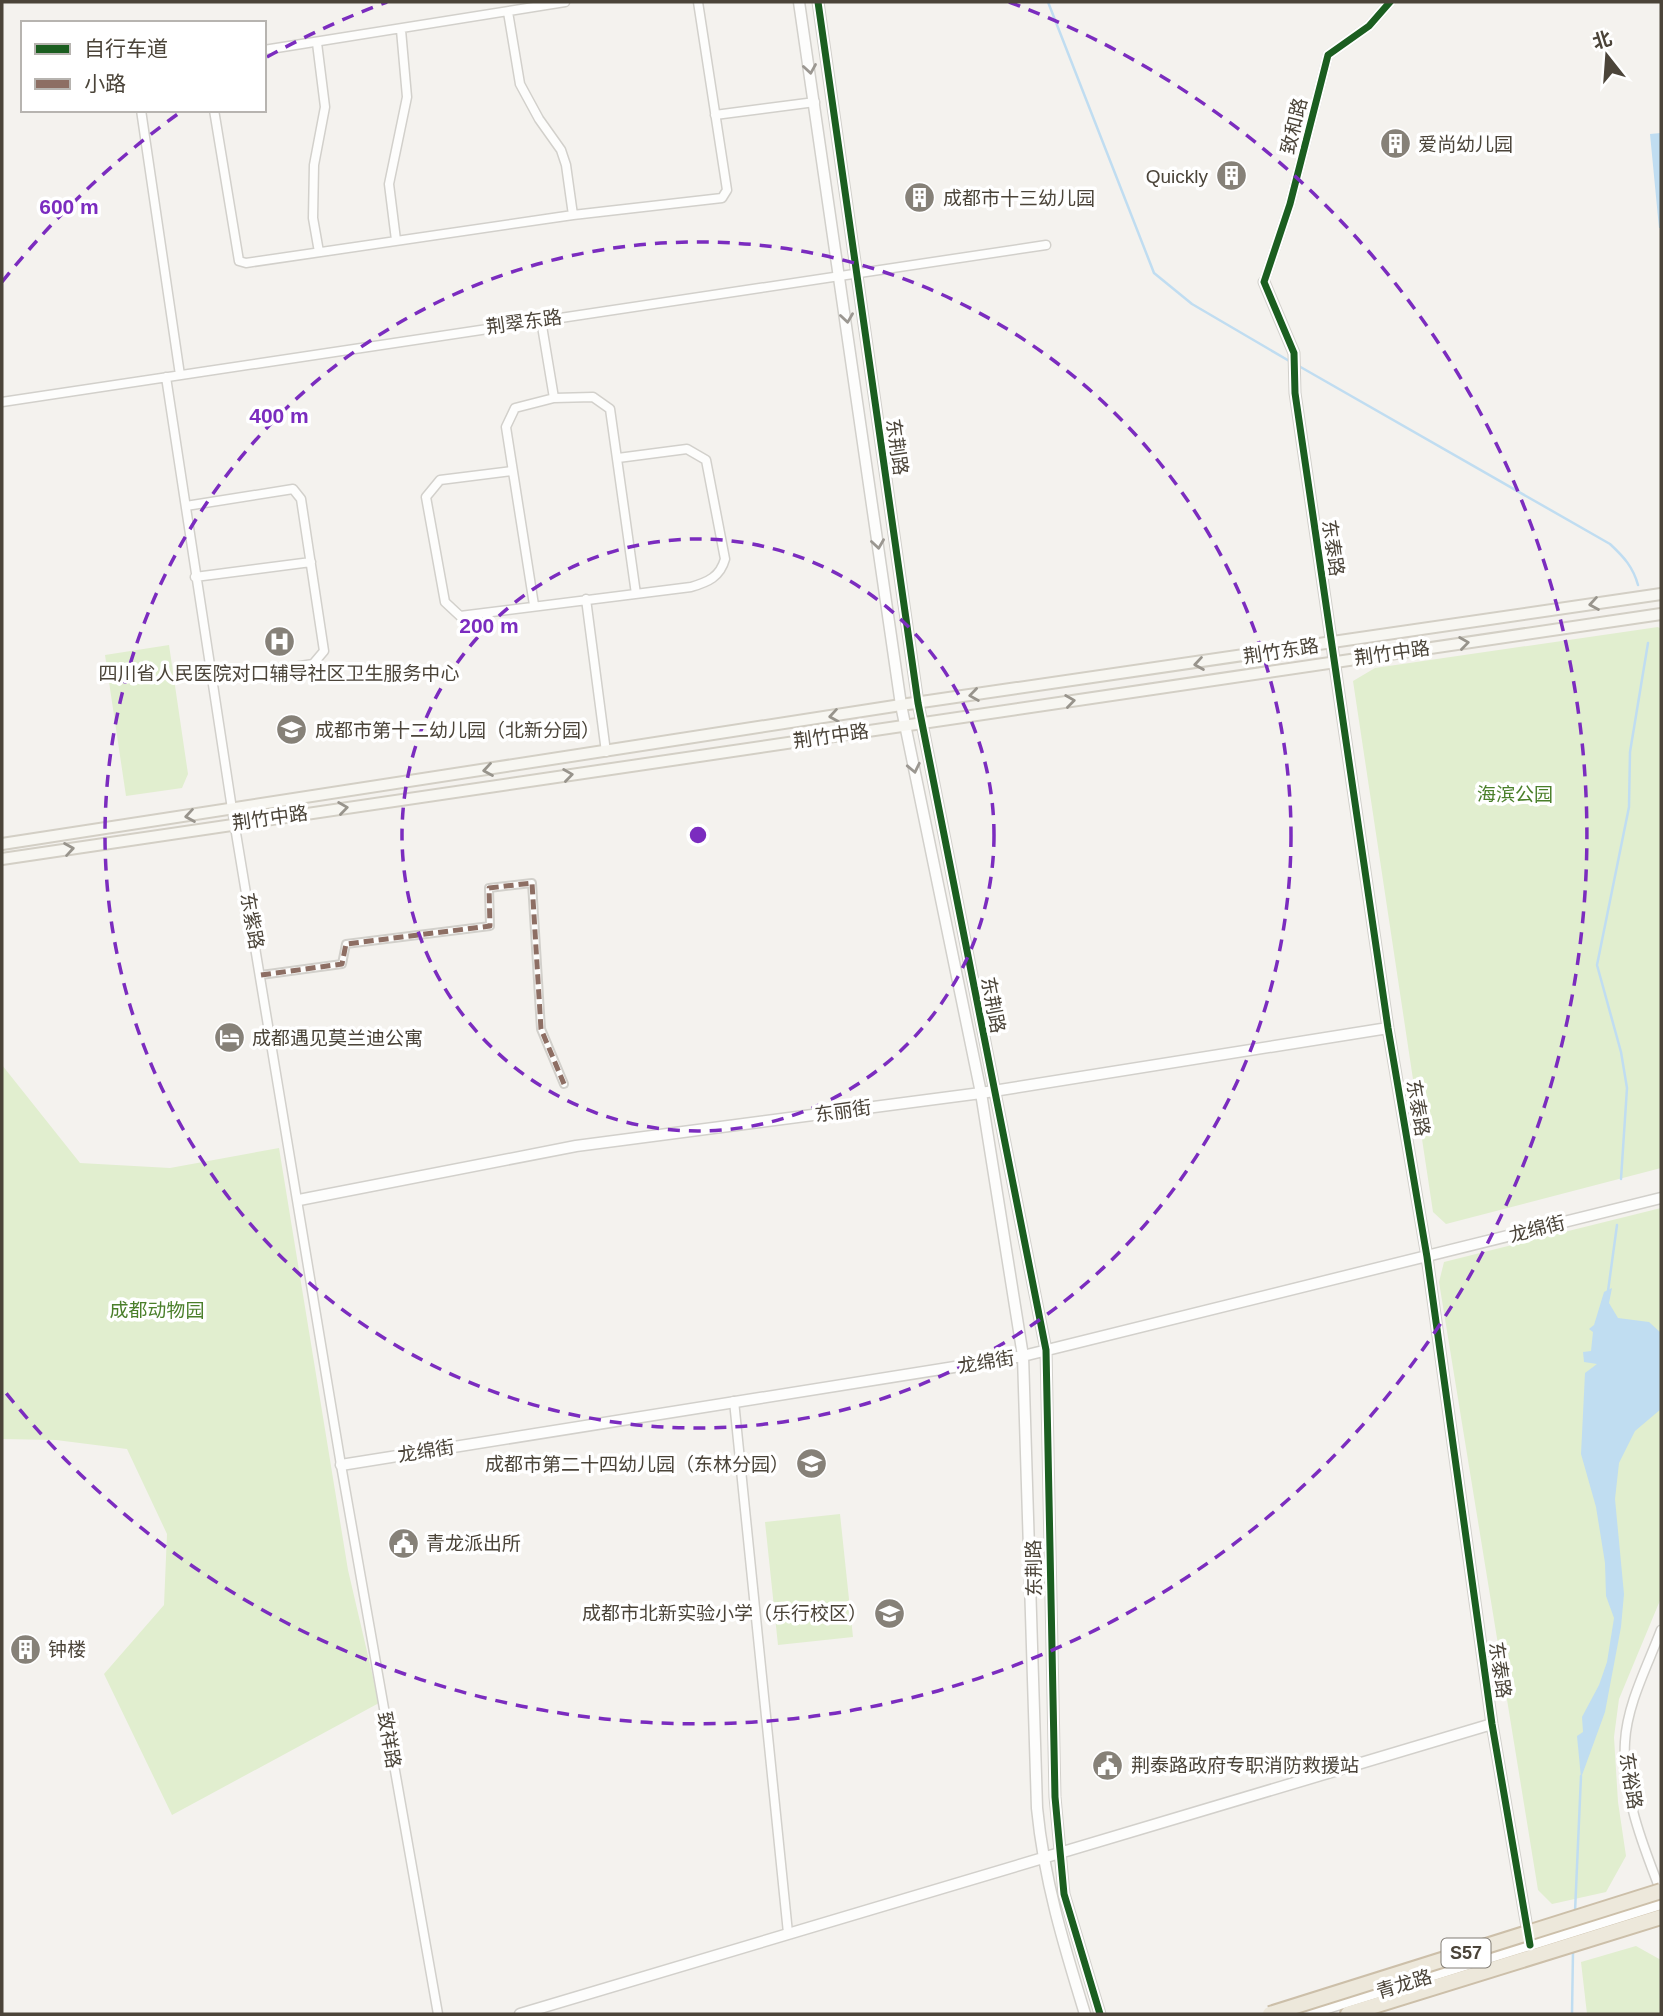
<svg xmlns="http://www.w3.org/2000/svg" width="1663" height="2016" font-family="Helvetica,'Noto Sans SC',sans-serif">
  <style>
    .green { fill: #e1eecf }
    .water { fill: #c0ddf1 }
    .lines { fill: none; stroke-linecap: round; stroke-linejoin: round }
    .stream { stroke: #c0ddf1; stroke-width: 2.5 }
    .pedestrian-casing { stroke: #d2d0cb; stroke-width: 10 }
    .minor-casing { stroke: #d2d0cb; stroke-width: 11 }
    .tertiary-casing { stroke: #d2d0cb; stroke-width: 13 }
    .secondary-casing { stroke: #d3cfc5; stroke-width: 14 }
    .motorway-casing { stroke: #ccbfa9; stroke-width: 18 }
    .pedestrian { stroke: #fdfdfc; stroke-width: 6 }
    .minor { stroke: #fdfdfc; stroke-width: 8 }
    .tertiary { stroke: #fdfdfc; stroke-width: 10 }
    .secondary { stroke: #f7f6f1; stroke-width: 10 }
    .motorway { stroke: #ede8db; stroke-width: 14 }
    .motorway-bridge-casing { stroke: #ccbfa9; stroke-width: 18; stroke-linecap: butt }
    .motorway-bridge { stroke: #ede8db; stroke-width: 14 }
    .quiet { stroke: #8d6e63; stroke-width: 5; stroke-dasharray: 10 5; stroke-linecap: butt }
    .cycleway-casing { stroke: #fff; stroke-width: 11 }
    .cycleway { stroke: #1b5e20; stroke-width: 7 }
    .oneway { stroke: #9b9791 }
    .oneway2 { stroke: #98948c }
    .ring { fill: none; stroke: #7b2cbf; stroke-width: 3.5; stroke-dasharray: 12 9 }
    .labels { text-anchor: middle; dominant-baseline: central; stroke-width: 7; stroke-linejoin: round; paint-order: stroke }
    .shield { fill: #fff; stroke: #817c74; stroke-width: 2 }
    .shield-label { font-size: 18px; font-weight: bold; fill: #4b4439 }
    .street-label { font-size: 19px; fill: #4b4439; stroke: #fff }
    .poi-label { font-size: 19px; fill: #4b4439; stroke: #fff; text-anchor: start }
    .park-label { font-size: 19px; fill: #4a7f2a; stroke: #fff }
    .centre { fill: #7b2cbf; stroke: #fff; stroke-width: 3.5 }
    .ring-label { font-size: 21px; text-anchor: middle; font-weight: bold; fill: #7b2cbf; stroke: #fff; stroke-width: 7; stroke-linejoin: round; paint-order: stroke }
  </style>
  <rect width="100%" height="100%" fill="#f4f2ee"/>
  <path class="green" d="M1658,627L1661,629V1168L1446,1224L1433,1212L1353,681L1375,668Z
    M169,645L188,774L182,788L126,796L105,655Z
    M2,1065L80,1163L170,1168L279,1148L348,1570L379,1703L172,1815L104,1674L164,1605L167,1534L127,1449L56,1440L2,1439Z
    M1661,1208V1598L1619,1699L1614,1737L1618,1802L1626,1856L1606,1892L1552,1904L1538,1890L1439,1282L1444,1262Z
    M840,1514L853,1637L778,1645L765,1522Z
    M1636,1946L1661,1960V2014H1587L1581,1962Z"/>
  <path class="water" d="M1661,133V228H1659L1650,134Z
    M1612,1288L1609,1303L1618,1318L1649,1322L1661,1333V1409L1635,1431L1619,1463L1615,1499L1624,1594L1621,1627L1605,1712L1581,1778L1577,1736L1583,1732L1582,1717L1599,1685L1607,1662L1614,1618L1606,1596L1605,1563L1596,1507L1581,1454L1585,1373L1597,1364L1584,1362L1583,1352L1591,1351L1593,1332L1589,1329L1594,1325L1604,1292Z"/>
  <g class="lines">
    <path class="stream" d="M1048,2L1154,273L1192,304L1291,362
      M1297,365L1610,544C1624,557 1633,567 1638,585
      M1621,1179L1627,1088L1621,1052L1597,965L1629,807L1630,752L1648,643
      M1608,1291L1617,1225
      M1575,1912L1581,1776
      M1572,2014L1573,1951"/>
    <defs>
      <path id="pedestrian" d="M261,975L342,964L346,944L490,926L489,888L532,883L541,1029L564,1084"/>
      <path id="minor" d="M508,12L520,84L539,119L561,150L566,165L573,215
        M317,43L325,107L314,165L313,218L319,252
        M264,50L565,2
        M141,110L180,375
        M214,110L239,261L246,263L573,215L722,198L727,190L698,2
        M715,115L815,102
        M396,240L389,184L407,97L401,30
        M1264,282L1290,204L1328,55L1369,26L1390,2
        M541,320L554,398
        M166,377L232,809L341,1465L438,2014
        M2,402L1046,245
        M512,471L440,480L426,497L445,602L460,616L691,587C708,582 720,577 725,559L706,460L687,449L618,458
        M186,506L293,489L301,499L324,651L313,664L211,680
        M195,577L311,562
        M586,599L606,752
        M534,605L506,427L515,408L554,398L593,397L610,409L636,594
        M734,1401L788,1933
        M1661,1630C1648,1665 1627,1704 1625,1742C1622,1793 1643,1846 1661,1892"/>
      <path id="tertiary" d="M799,2L901,705L981,1093L1023,1356L1037,1808C1044,1880 1064,1946 1085,2014
        M818,2L918,703L1046,1350L1055,1797L1064,1894L1100,2014
        M1264,282L1294,353L1295,393L1388,1028L1427,1257L1492,1724L1530,1945
        M299,1200L576,1146L981,1093L1388,1028
        M341,1465L1023,1356L1661,1198
        M520,2014L1492,1724
        M1308,2014L1661,1904"/>
      <path id="secondary" d="M2,844L901,705L1661,594
        M2,859L1661,614"/>
      <path id="motorway" d="M1348,2014L1661,1917"/>
    </defs>
    <use href="#pedestrian" class="pedestrian-casing"/>
    <use href="#minor" class="minor-casing"/>
    <use href="#tertiary" class="tertiary-casing"/>
    <use href="#secondary" class="secondary-casing"/>
    <use href="#motorway" class="motorway-casing"/>
    <use href="#pedestrian" class="pedestrian"/>
    <use href="#minor" class="minor"/>
    <use href="#tertiary" class="tertiary"/>
    <use href="#secondary" class="secondary"/>
    <use href="#motorway" class="motorway"/>
    <defs>
      <path id="motorway-bridge" d="M1270,2014L1661,1891"/>
    </defs>
    <use href="#motorway-bridge" class="motorway-bridge-casing"/>
    <use href="#motorway-bridge" class="motorway-bridge"/>
    <path class="quiet" d="M261,975L342,964L346,944L490,926L489,888L532,883L541,1029L564,1084"/>
    <defs>
      <path id="cycleway" d="M818,2L918,703L1046,1350L1055,1797L1064,1894L1100,2014
        M1390,2L1369,26L1328,55L1290,204L1264,282L1294,353L1295,393L1388,1028L1427,1257L1492,1724L1530,1945"/>
    </defs>
    <use href="#cycleway" class="cycleway-casing"/>
    <use href="#cycleway" class="cycleway"/>
  </g>
  <defs><path id="oneway-chevron" d="M-2-3.5L2.5 0L-2 3.5" fill="none" stroke-width="1.6" stroke-linecap="round" stroke-linejoin="round" transform="scale(1.75)"/></defs>
  <g class="oneway">
    <use href="#oneway-chevron" transform="translate(810 69) rotate(81)"/>
    <use href="#oneway-chevron" transform="translate(847 318) rotate(82)"/>
    <use href="#oneway-chevron" transform="translate(878 544) rotate(82)"/>
    <use href="#oneway-chevron" transform="translate(914 768) rotate(78)"/>
  </g>
  <g class="oneway2">
    <use href="#oneway-chevron" transform="translate(1594 604) rotate(171)"/>
    <use href="#oneway-chevron" transform="translate(1464 643) rotate(-8)"/>
    <use href="#oneway-chevron" transform="translate(1199 664) rotate(171)"/>
    <use href="#oneway-chevron" transform="translate(974 695) rotate(172)"/>
    <use href="#oneway-chevron" transform="translate(1070 701) rotate(-8)"/>
    <use href="#oneway-chevron" transform="translate(834 716) rotate(171)"/>
    <use href="#oneway-chevron" transform="translate(488 770) rotate(171)"/>
    <use href="#oneway-chevron" transform="translate(568 775) rotate(-8)"/>
    <use href="#oneway-chevron" transform="translate(343 808) rotate(-8)"/>
    <use href="#oneway-chevron" transform="translate(190 816) rotate(171)"/>
    <use href="#oneway-chevron" transform="translate(69 849) rotate(-9)"/>
  </g>
  <g class="ring">
    <circle cx="698" cy="835" r="296"/>
    <circle cx="698" cy="835" r="593"/>
    <path d="M2 282A889 889 0 0 1 182 111M267 57A889 889 0 0 1 387 2M1009 2A889 889 0 1 1 2 1388"/>
  </g>
  <defs>
    <symbol id="building-disc" viewBox="-11 -11 22 22"><circle r="9.5" fill="#868178" stroke="#fff"/><path d="M-4-6H4V6H1V3H-1V6H-4ZM-2.5-4.3h1.7v1.8h-1.7ZM.8-4.3h1.7v1.8H.8ZM-2.5-1h1.7V.8h-1.7ZM.8-1h1.7V.8H.8Z" fill="#fff"/></symbol>
    <symbol id="hospital-disc" viewBox="-11 -11 22 22"><circle r="9.5" fill="#868178" stroke="#fff"/><path d="M-5-5h3v3.5h4V-5h3V5h-3V1.5h-4V5h-3Z" fill="#fff"/></symbol>
    <symbol id="school-disc" viewBox="-11 -11 22 22"><circle r="9.5" fill="#868178" stroke="#fff"/><path d="M0-5L7-2L0 1L-7-2ZM-4 1L0 2.5L4 1V4Q0 6-4 4Z" fill="#fff"/></symbol>
    <symbol id="hotel-disc" viewBox="-11 -11 22 22"><circle r="9.5" fill="#868178" stroke="#fff"/><path d="M-6-4.5h1.5V1H6V5H4.5V3h-9V5H-6ZM-4 0a1.8 1.8 0 1 1 3.6 0ZM.5 0V-2.5h3Q6-2.5 6 0Z" fill="#fff"/></symbol>
    <symbol id="civic-disc" viewBox="-11 -11 22 22"><circle r="9.5" fill="#868178" stroke="#fff"/><path d="M-.6-6.5H3V-4.5H.6V-3L4-1V1h2V6H-6V1h2V-1L-.6-3ZM-1.2 2.5V6h2.4V2.5Z" fill="#fff"/></symbol>
  </defs>
  <g fill-rule="evenodd">
    <use href="#building-disc" x="1378" y="126" width="35" height="35"/>
    <use href="#building-disc" x="1214" y="158" width="35" height="35"/>
    <use href="#building-disc" x="902" y="180" width="35" height="35"/>
    <use href="#hospital-disc" x="262" y="624" width="35" height="35"/>
    <use href="#school-disc" x="274" y="712" width="35" height="35"/>
    <use href="#hotel-disc" x="212" y="1020" width="35" height="35"/>
    <use href="#school-disc" x="794" y="1446" width="35" height="35"/>
    <use href="#civic-disc" x="386" y="1526" width="35" height="35"/>
    <use href="#school-disc" x="872" y="1596" width="35" height="35"/>
    <use href="#building-disc" x="8" y="1632" width="35" height="35"/>
    <use href="#civic-disc" x="1090" y="1748" width="35" height="35"/>
  </g>
  <g class="labels">
    <rect class="shield" x="1441.5" y="1938.5" width="49" height="29" rx="5"/>
    <g class="shield-label">
      <text x="1466" y="1953">S57</text>
    </g>
    <g class="street-label">
      <text transform="translate(1294 126) rotate(-76)">致和路</text>
      <text transform="translate(524 322) rotate(-8)">荆翠东路</text>
      <text transform="translate(897 447) rotate(82)">东荆路</text>
      <text transform="translate(1333 548) rotate(82)">东泰路</text>
      <text transform="translate(1281 651) rotate(-9)">荆竹东路</text>
      <text transform="translate(1392 653) rotate(-8)">荆竹中路</text>
      <text transform="translate(831 736) rotate(-8)">荆竹中路</text>
      <text transform="translate(270 818) rotate(-8)">荆竹中路</text>
      <text transform="translate(252 921) rotate(80)">东紫路</text>
      <text transform="translate(993 1005) rotate(79)">东荆路</text>
      <text transform="translate(1418 1108) rotate(80)">东泰路</text>
      <text transform="translate(843 1111) rotate(-8)">东丽街</text>
      <text transform="translate(1537 1229) rotate(-14)">龙绵街</text>
      <text transform="translate(986 1362) rotate(-9)">龙绵街</text>
      <text transform="translate(426 1451) rotate(-9)">龙绵街</text>
      <text transform="translate(1034 1568) rotate(-91)">东荆路</text>
      <text transform="translate(1500 1670) rotate(82)">东泰路</text>
      <text transform="translate(389 1740) rotate(80)">致祥路</text>
      <text transform="translate(1631 1781) rotate(81)">东裕路</text>
      <text transform="translate(1404 1984) rotate(-17)">青龙路</text>
    </g>
    <g class="poi-label">
      <text x="1418" y="144">爱尚幼儿园</text>
      <text x="1208" y="176" text-anchor="end">Quickly</text>
      <text x="943" y="198">成都市十三幼儿园</text>
      <text x="279" y="673" text-anchor="middle">四川省人民医院对口辅导社区卫生服务中心</text>
      <text x="315" y="730">成都市第十二幼儿园（北新分园）</text>
      <text x="252" y="1038">成都遇见莫兰迪公寓</text>
      <text x="789" y="1464" text-anchor="end">成都市第二十四幼儿园（东林分园）</text>
      <text x="426" y="1543">青龙派出所</text>
      <text x="867" y="1613" text-anchor="end">成都市北新实验小学（乐行校区）</text>
      <text x="48" y="1649">钟楼</text>
      <text x="1131" y="1765">荆泰路政府专职消防救援站</text>
    </g>
    <g class="park-label">
      <text x="1515" y="794">海滨公园</text>
      <text x="157" y="1310">成都动物园</text>
    </g>
  </g>
  <circle cx="698" cy="835" r="10" class="centre"/>
  <g class="ring-label">
    <text x="69" y="214">600 m</text>
    <text x="279" y="423">400 m</text>
    <text x="489" y="633">200 m</text>
  </g>
  <rect width="1663" height="2016" fill="none" stroke="#4b4439" stroke-width="7"/>
  <rect x="21" y="21" width="245" height="91" fill="#ffffff" stroke="#b7b4b0" stroke-width="2"/>
  <rect x="35" y="44" width="35" height="10" fill="#1b5e20" stroke="#b7b4b0" stroke-width="2"/>
  <text x="84" y="56" font-size="21" fill="#4b4439">自行车道</text>
  <rect x="35" y="79" width="35" height="10" fill="#8d6e63" stroke="#b7b4b0" stroke-width="2"/>
  <text x="84" y="91" font-size="21" fill="#4b4439">小路</text>
  <g transform="translate(1607 56) rotate(343)" stroke="#ffffff" stroke-width="5" paint-order="stroke">
  <path d="M0-5L12 26L0 18L-12 26Z" fill="#4b4439"/>
  <text y="-10" font-size="19" font-weight="bold" text-anchor="middle" fill="#4b4439">北</text>
  </g>
</svg>
